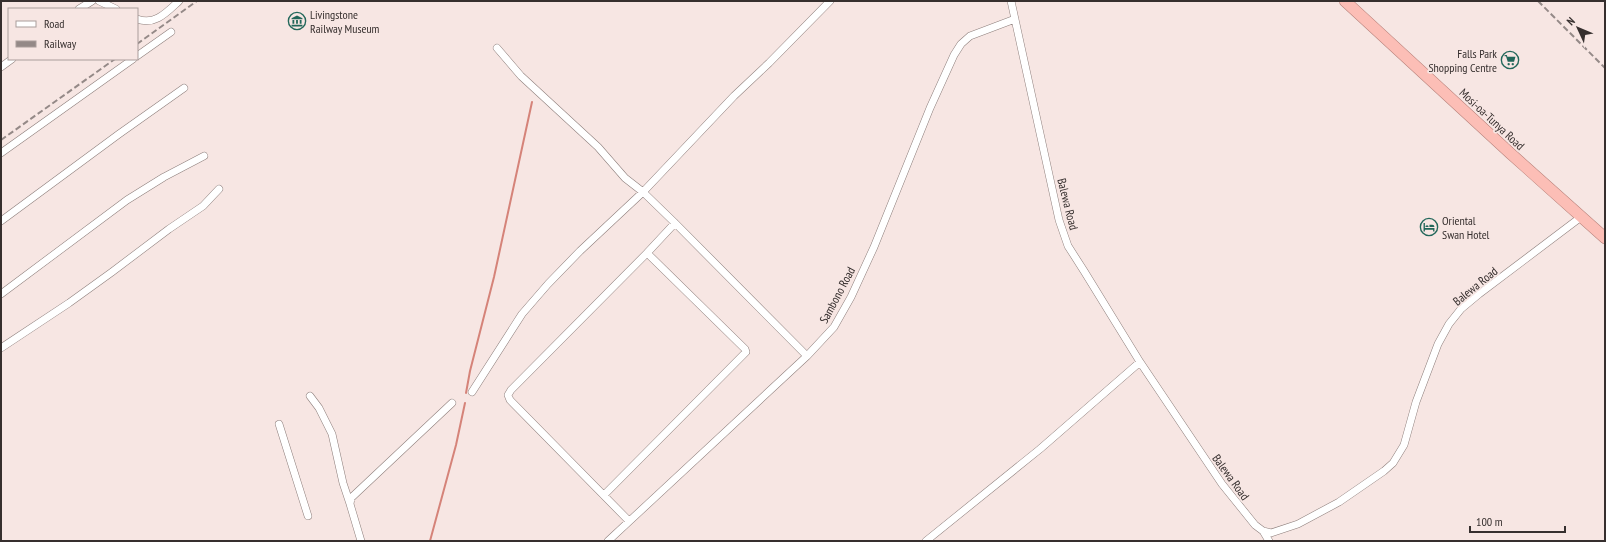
<svg xmlns="http://www.w3.org/2000/svg" width="1606" height="542" font-family="'PT Sans Narrow',sans-serif">
  <style>
    .lines { fill: none; stroke-linecap: round; stroke-linejoin: round }
    .stream { stroke: #d58379; stroke-width: 2 }
    .minor-casing { stroke: #8d7e7b; stroke-width: 8 }
    .trunk-casing { stroke: #b7827b; stroke-width: 12 }
    .minor { stroke: #fff; stroke-width: 7 }
    .trunk { stroke: #fcbeb6; stroke-width: 11 }
    .rail { stroke: #948987; stroke-width: 2; stroke-dasharray: 6 3; stroke-linecap: butt }
    .labels { text-anchor: middle; dominant-baseline: central; stroke-width: 3.5; stroke-linejoin: round; paint-order: stroke }
    .poi-label { font-size: 12px; fill: #362f2e; stroke: #f7e6e3; text-anchor: start }
    .street-label { font-size: 12px; fill: #362f2e; stroke: #f7e6e3 }
  </style>
  <rect width="100%" height="100%" fill="#f7e6e3"/>
  <g class="lines">
    <path class="stream" d="M466,393L470,371L494,277L532,102
      M430,541L456,445L465,403"/>
    <defs>
      <path id="minor" d="M99,1L116,9
        M1011,1L1059,220L1068,246L1084,271L1140,362L1222,484L1255,525L1263,531L1271,533L1298,524L1339,502L1384,471L1393,463L1404,445L1416,402L1438,344L1449,324L1461,309L1479,294L1581,217
        M79,9L92,1
        M137,19C155,26 167,12 179,1
        M497,48L521,76L598,147L625,178L643,192L675,223L807,356
        M137,56L171,32
        M1,67L12,59
        M1,153L133,59
        M1,221L119,134L184,88
        M1,294L127,200L164,177L204,156
        M1,348L69,303L112,272L169,229L203,206L219,189
        M472,392L522,314L548,284L580,251L643,192L734,96L769,63L830,1
        M310,396L319,408L332,434L343,483L350,504
        M279,424L308,516
        M604,495L746,352L745,349L647,253
        M629,521L510,400L508,395L511,390L647,253L675,223
        M1263,531L1269,541
        M361,541L350,504L351,498L452,403
        M608,541L807,356L834,327L851,297L874,247L930,108L954,55L961,44L970,36L1015,19
        M926,541L1040,449L1140,362"/>
      <path id="trunk" d="M1345,1L1510,153L1605,238"/>
    </defs>
    <use href="#minor" class="minor-casing"/>
    <use href="#trunk" class="trunk-casing"/>
    <use href="#minor" class="minor"/>
    <use href="#trunk" class="trunk"/>
    <path class="rail" d="M1538,1L1605,68
      M137,44L197,1
      M1,140L115,59"/>
  </g>
  <defs>
    <symbol id="museum-ring" viewBox="-11 -11 22 22"><circle r="9.5" fill="#f7e6e3" stroke="#22675a" stroke-width="1.5"/><path d="M0-6L6-3V-2H-6V-3ZM-5-1h2V3h-2ZM-1-1h2V3h-2ZM3-1h2V3H3ZM-6 4H6V6H-6Z" fill="#22675a"/></symbol>
    <symbol id="supermarket-ring" viewBox="-11 -11 22 22"><circle r="9.5" fill="#f7e6e3" stroke="#22675a" stroke-width="1.5"/><path d="M-6-5.5h2.5l.6 2H6L4.5 2H-2.5L-4.4-4H-6ZM-1.5 3.2a1.3 1.3 0 1 0 .1 0ZM3 3.2a1.3 1.3 0 1 0 .1 0Z" fill="#22675a"/></symbol>
    <symbol id="hotel-ring" viewBox="-11 -11 22 22"><circle r="9.5" fill="#f7e6e3" stroke="#22675a" stroke-width="1.5"/><path d="M-6-4.5h1.5V1H6V5H4.5V3h-9V5H-6ZM-4 0a1.8 1.8 0 1 1 3.6 0ZM.5 0V-2.5h3Q6-2.5 6 0Z" fill="#22675a"/></symbol>
  </defs>
  <g fill-rule="evenodd">
    <use href="#museum-ring" x="287" y="11" width="20" height="20"/>
    <use href="#supermarket-ring" x="1500" y="50" width="20" height="20"/>
    <use href="#hotel-ring" x="1419" y="217" width="20" height="20"/>
  </g>
  <g class="labels">
    <g class="poi-label">
      <text x="310" y="14">Livingstone<tspan x="310" dy="14">Railway Museum</tspan></text>
      <text x="1497" y="53" text-anchor="end">Falls Park<tspan x="1497" dy="14">Shopping Centre</tspan></text>
      <text x="1442" y="220">Oriental<tspan x="1442" dy="14">Swan Hotel</tspan></text>
    </g>
    <g class="street-label">
      <text transform="translate(1492 119) rotate(43)">Mosi-oa-Tunya Road</text>
      <text transform="translate(1068 204) rotate(76)">Balewa Road</text>
      <text transform="translate(1475 286) rotate(-39)">Balewa Road</text>
      <text transform="translate(837 295) rotate(-62)">Sambono Road</text>
      <text transform="translate(1231 477) rotate(54)">Balewa Road</text>
    </g>
  </g>
  <rect width="1606" height="542" fill="none" stroke="#362f2e" stroke-width="4"/>
  <rect x="8" y="8" width="130" height="52" fill="#f7e6e3" stroke="#aa9d9b"/>
  <rect x="16" y="21" width="20" height="6" fill="#ffffff" stroke="#aa9d9b"/>
  <text x="44" y="28" font-size="12" fill="#362f2e">Road</text>
  <rect x="16" y="41" width="20" height="6" fill="#948987" stroke="#aa9d9b"/>
  <text x="44" y="48" font-size="12" fill="#362f2e">Railway</text>
  <g transform="translate(1578 28) rotate(314)" stroke="#f7e6e3" stroke-width="3" paint-order="stroke">
  <path d="M0-3L7 15L0 10L-7 15Z" fill="#362f2e"/>
  <text y="-6" font-size="11" font-weight="bold" text-anchor="middle" fill="#362f2e">N</text>
  </g>
  <path d="M1470 526v6h95v-6" fill="none" stroke="#362f2e" stroke-width="2"/>
  <text x="1476" y="526" font-size="12" fill="#362f2e" stroke="#f7e6e3" stroke-width="3" paint-order="stroke">100 m</text>
</svg>
